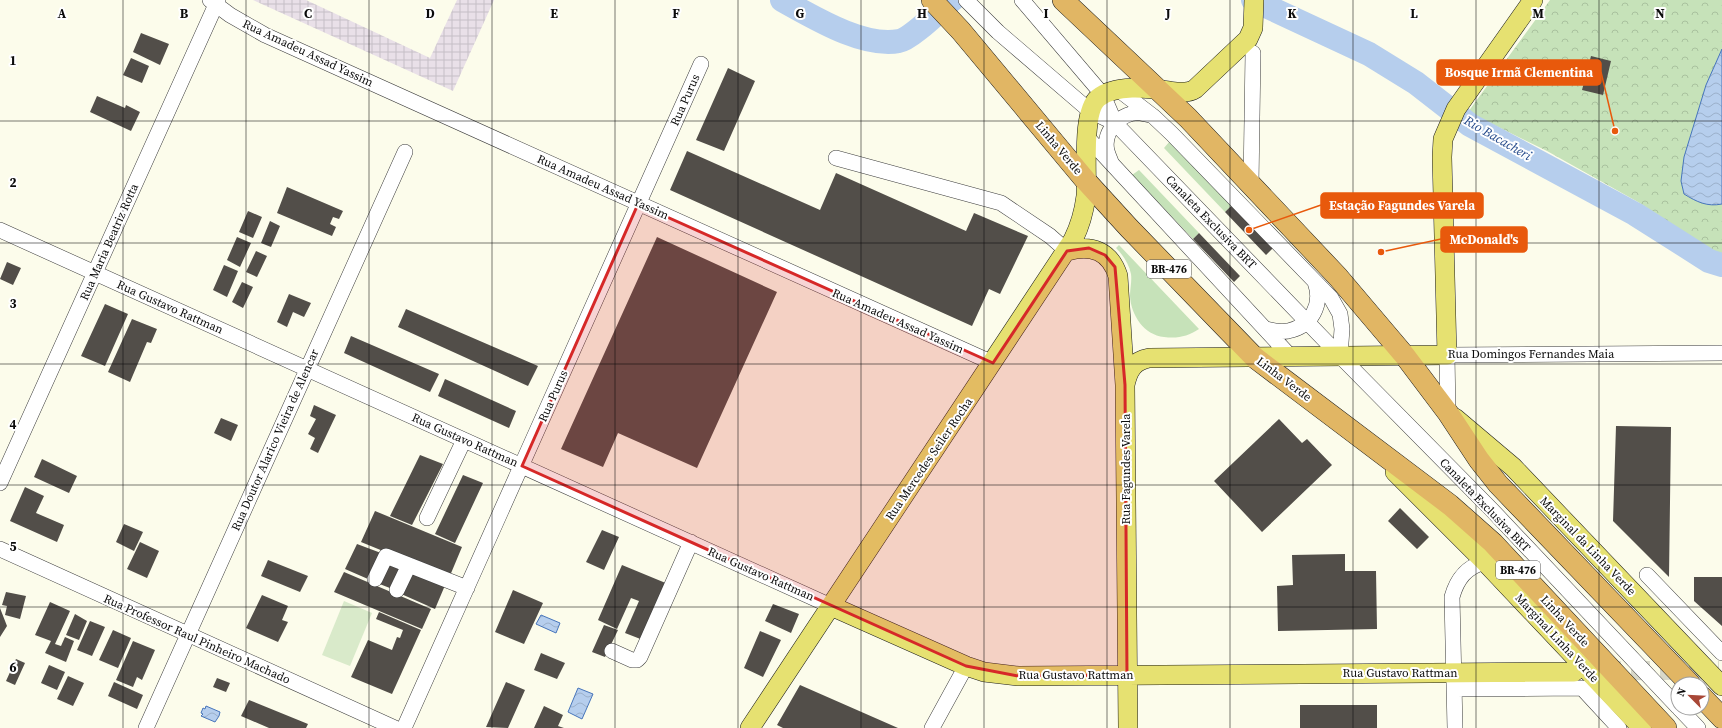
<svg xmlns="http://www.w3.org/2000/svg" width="1722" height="728" font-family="'Source Serif 4',serif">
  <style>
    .industrial { fill: url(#industrial-grid) }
    .grass { fill: #c6e2b9 }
    .park { fill: url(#park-crowns) }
    .pitch { fill: #d9eaca }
    .water { fill: url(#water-waves); stroke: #4775bb }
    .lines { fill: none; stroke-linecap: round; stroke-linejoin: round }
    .river { stroke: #b6ceed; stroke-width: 24 }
    .building { fill: #524e49 }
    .major-tunnel { stroke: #d8d8c9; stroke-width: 19; stroke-dasharray: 19 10; stroke-linecap: butt }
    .minor-casing { stroke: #3e3e3e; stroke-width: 16 }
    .major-casing { stroke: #1c1c1c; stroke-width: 20 }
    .highway-casing { stroke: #1c1c1c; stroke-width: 22 }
    .minor { stroke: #fff; stroke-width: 15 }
    .major { stroke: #e6e171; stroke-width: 19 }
    .highway { stroke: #e1b664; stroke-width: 21 }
    .marked { fill: #d62828; fill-opacity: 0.2; stroke: #d62828; stroke-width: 3; stroke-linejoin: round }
    .grid { fill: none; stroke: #0b0b0b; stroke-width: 1; stroke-opacity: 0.55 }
    .labels { text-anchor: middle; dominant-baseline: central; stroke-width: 4; stroke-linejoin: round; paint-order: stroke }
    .shield { fill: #fff; stroke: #545454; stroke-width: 1 }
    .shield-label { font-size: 11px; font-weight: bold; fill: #0b0b0b }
    .street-label { font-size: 12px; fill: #0b0b0b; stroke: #fff }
    .water-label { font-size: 13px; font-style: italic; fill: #254a8b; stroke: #fff }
    .grid-label { font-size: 13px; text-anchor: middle; font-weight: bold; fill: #0b0b0b; stroke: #fff; stroke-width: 4; stroke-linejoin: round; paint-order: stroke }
    .leader { fill: none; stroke: #e8590c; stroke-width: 1.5 }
    .callout-dot { fill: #e8590c; stroke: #fff; stroke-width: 1.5 }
    .callout { fill: #e8590c; stroke: #e8590c; stroke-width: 1.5 }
    .callout-label { font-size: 13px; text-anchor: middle; font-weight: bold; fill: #fff }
  </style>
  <defs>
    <pattern id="industrial-grid" width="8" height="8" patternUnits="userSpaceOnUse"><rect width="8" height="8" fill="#e9e0e8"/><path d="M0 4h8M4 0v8" fill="none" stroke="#c6bfc6"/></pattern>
    <pattern id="park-crowns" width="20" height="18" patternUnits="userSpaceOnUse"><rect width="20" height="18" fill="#c6e2b9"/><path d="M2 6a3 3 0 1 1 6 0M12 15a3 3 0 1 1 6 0" fill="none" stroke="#a9c19e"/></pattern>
    <pattern id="water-waves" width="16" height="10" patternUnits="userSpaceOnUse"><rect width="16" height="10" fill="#b6ceed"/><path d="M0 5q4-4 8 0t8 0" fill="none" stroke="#9bb0ca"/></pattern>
  </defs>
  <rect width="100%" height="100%" fill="#fcfceb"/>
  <path class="industrial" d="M253,0H306L430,58L457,0H494L453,91Z"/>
  <path class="grass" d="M1170,141L1232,205L1225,212L1164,148Z
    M1139,170L1199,233L1193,239L1132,175Z
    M1119,245L1199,329C1188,336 1178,339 1164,337C1144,335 1131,315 1130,296C1130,289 1132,281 1131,274C1129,264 1123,255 1116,248Z"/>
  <path class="park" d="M1550,0H1722V253L1717,254L1638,202L1547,151L1468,112Z"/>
  <path class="pitch" d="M344,601L372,613L350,666L322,655Z"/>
  <path class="water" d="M1722,49V204C1707,207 1697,202 1684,194L1681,181L1684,157L1706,85Z
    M541,615L560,623L556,633L536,624Z
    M578,688L593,694L582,719L568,712Z
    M206,706L220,712L219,716L215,722L201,716L203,714L201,713L203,708L205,709Z"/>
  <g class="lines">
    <path class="river" d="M782,0C813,17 863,48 899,41C911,39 941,9 952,0
      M1253,0L1369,54L1416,83L1470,125L1635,214L1709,261L1722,265"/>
  </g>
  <path class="building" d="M141,33L169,44L160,65L133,52Z
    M1591,56L1611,61L1603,95L1582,90Z
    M131,58L149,66L142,83L123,75Z
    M728,68L755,81L724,151L696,140Z
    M97,96L125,108L126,105L140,112L131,131L90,112Z
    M687,151L820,210L836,173L966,231L974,213L1028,236L1000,294L989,289L972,326L670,190Z
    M287,187L343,211L339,219L333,217L330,224L336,227L332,236L277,213Z
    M1232,205L1273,248L1266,255L1225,212Z
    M248,211L262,217L253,238L239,232Z
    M270,221L280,226L271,247L261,243Z
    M1199,233L1240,276L1234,282L1193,239Z
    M237,237L251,243L240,267L227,260Z
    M657,237L777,292L697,468L618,433L603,467L561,449Z
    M256,251L267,256L257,277L246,272Z
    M7,262L21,268L13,285L0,279Z
    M224,265L238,271L227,297L213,290Z
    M242,282L253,287L243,308L232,302Z
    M289,294L311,303L304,317L293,312L287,327L277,322Z
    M105,304L128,314L105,366L81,356Z
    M406,309L538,366L528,386L398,327Z
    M132,319L157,329L151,343L147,342L130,382L108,372Z
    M351,336L439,374L430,392L344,353Z
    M445,379L516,411L509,428L438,396Z
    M314,405L336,415L318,453L310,449L315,438L308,434L316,419L310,416Z
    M221,418L238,425L231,441L214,433Z
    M1279,419L1302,443L1307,439L1332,465L1262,532L1214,481Z
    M1616,426L1671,427L1669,577L1613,521Z
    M420,455L443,464L412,525L390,516Z
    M42,459L77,476L69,493L34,477Z
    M463,475L483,483L455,543L435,534Z
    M25,487L44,496L36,513L64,525L57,542L10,521Z
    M1400,508L1429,537L1417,549L1388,521Z
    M375,511L462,547L449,578L361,542Z
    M124,524L143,532L134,551L116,542Z
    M602,530L619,537L604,570L586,562Z
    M140,542L159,551L147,578L127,569Z
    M357,544L381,553L368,579L345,569Z
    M1345,554V571H1376L1377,629L1278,631L1277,586L1293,585L1292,555Z
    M268,560L308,576L300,592L261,576Z
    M388,561L404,568L395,590L377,583Z
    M622,565L668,584L643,640L625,633L639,601L631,598L617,629L598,620Z
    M411,568L446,583L435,609L399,593Z
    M344,572L431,609L422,629L334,592Z
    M1694,577H1722V626L1694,601Z
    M513,590L543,603L524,644L495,632Z
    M6,592L26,596L20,619L5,615L7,606L2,605Z
    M262,595L288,606L282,620L288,622L278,642L246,628Z
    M50,602L70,611L55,644L61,646L65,637L74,641L66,662L45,653L51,641L35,635Z
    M773,604L799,614L791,633L765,621Z
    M0,608L7,626L0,637Z
    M379,612L421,630L392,694L351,677L368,640L392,650L397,637L400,638L403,630L376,619Z
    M75,614L87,621L79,640L66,635Z
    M90,621L105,627L92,656L77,650Z
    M604,625L618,630L605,657L592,652Z
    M113,630L131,638L118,668L99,660Z
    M760,631L781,640L763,677L744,668Z
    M133,641L155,650L142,680L137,677L133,687L116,680Z
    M541,653L565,663L557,679L534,670Z
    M16,659L25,663L15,685L6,681Z
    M49,665L65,672L57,690L41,683Z
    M68,676L84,683L73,706L57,699Z
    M217,678L230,683L226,692L213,687Z
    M114,682L143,695L137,709L108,696Z
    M506,682L525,690L508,728L486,727Z
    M800,685L898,728H783L777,725Z
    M249,700L308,724L306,728H269L241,716Z
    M1300,705H1377V728H1300Z
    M544,706L563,715L558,726L564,728H534Z"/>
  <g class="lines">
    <path class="major-tunnel" d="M1602,671L1719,670"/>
    <defs>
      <path id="minor" d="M210,0L230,15L265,35L993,363
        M966,0L998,32L1090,111L1115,123
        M1022,0L1103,95L1115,123L1340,356L1491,509L1678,707
        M1119,90L1154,117L1172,134L1331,298L1340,314L1342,329L1340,356
        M1087,137L1290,356
        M836,158L1001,203L1050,236L1067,251
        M1111,162C1110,159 1108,155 1107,151C1102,131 1122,111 1141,113C1145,114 1150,115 1153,116
        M1251,184L1253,53
        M0,230L831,606
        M1266,329C1273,331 1281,332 1288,331C1312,326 1323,304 1315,282
        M1448,413L1447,355L1722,353
        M0,483L218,0
        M427,518L464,440
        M0,549L395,728
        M1647,575L1722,653
        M375,579L386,556L467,588
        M397,590L409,565
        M612,651L632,660H637L640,657L691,542
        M1454,689L1582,688L1619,728
        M1679,708L1698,728
        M146,728L405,152
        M404,728L701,64
        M932,728L966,666
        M1455,728L1452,597C1457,579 1466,567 1485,562"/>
      <path id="major" d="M1067,251C1092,244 1110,251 1118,276L1125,385L1128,728
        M1125,385C1128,371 1133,361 1149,358L1447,355L1442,157L1443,139L1456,109L1533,0
        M1455,418L1513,467L1722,686
        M1395,472L1485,562L1642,728
        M831,606L966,666L984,672L1018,676L1574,672
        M750,728L1073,240C1080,226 1084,212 1086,196C1088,174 1081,113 1098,98C1115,84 1148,88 1169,91C1177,92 1187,94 1195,89L1248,39L1253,28L1254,0"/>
      <path id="highway" d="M932,0L961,31L1086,181L1129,228L1254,357L1450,505L1493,543L1666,728
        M1063,0L1188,118L1338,277L1405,356L1448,413L1479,460L1498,484L1690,684
        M1702,697L1722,718"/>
    </defs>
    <use href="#minor" class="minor-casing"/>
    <use href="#major" class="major-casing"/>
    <use href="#highway" class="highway-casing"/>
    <use href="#minor" class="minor"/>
    <use href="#major" class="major"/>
    <use href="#highway" class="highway"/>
  </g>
  <path class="marked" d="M638,204L993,363L1067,251L1089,248L1105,255L1115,267L1125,385L1127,675L1018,676L966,666L522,466Z"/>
  <path class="grid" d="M123,0V728M246,0V728M369,0V728M492,0V728M615,0V728M738,0V728M861,0V728M984,0V728M1107,0V728M1230,0V728M1353,0V728M1476,0V728M1599,0V728M0,121H1722M0,243H1722M0,364H1722M0,485H1722M0,607H1722"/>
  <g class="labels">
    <g class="shield">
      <rect x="1147" y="260" width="44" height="18" rx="3"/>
      <rect x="1496" y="561" width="44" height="18" rx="3"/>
    </g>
    <g class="shield-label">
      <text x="1169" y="269">BR-476</text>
      <text x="1518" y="570">BR-476</text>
    </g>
    <g class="street-label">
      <text transform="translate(308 53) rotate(25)">Rua Amadeu Assad Yassim</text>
      <text transform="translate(685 100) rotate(-66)">Rua Purus</text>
      <text transform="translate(1059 148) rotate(50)">Linha Verde</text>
      <text transform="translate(603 187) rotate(24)">Rua Amadeu Assad Yassim</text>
      <text transform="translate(1211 222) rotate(46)">Canaleta Exclusiva BRT</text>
      <text transform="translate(109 242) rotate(-66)">Rua Maria Beatriz Rotta</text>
      <text transform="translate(170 307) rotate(24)">Rua Gustavo Rattman</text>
      <text transform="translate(898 321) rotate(24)">Rua Amadeu Assad Yassim</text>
      <text x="1531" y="354">Rua Domingos Fernandes Maia</text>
      <text transform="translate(1284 379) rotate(37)">Linha Verde</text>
      <text transform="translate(553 396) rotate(-66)">Rua Purus</text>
      <text transform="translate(275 440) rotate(-66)">Rua Doutor Alarico Vieira de Alencar</text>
      <text transform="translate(465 440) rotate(24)">Rua Gustavo Rattman</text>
      <text transform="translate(929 459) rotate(-56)">Rua Mercedes Seiler Rocha</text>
      <text transform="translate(1126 469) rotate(-90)">Rua Fagundes Varela</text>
      <text transform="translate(1485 505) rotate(46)">Canaleta Exclusiva BRT</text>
      <text transform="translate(1588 546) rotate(46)">Marginal da Linha Verde</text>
      <text transform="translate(761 574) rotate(24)">Rua Gustavo Rattman</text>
      <text transform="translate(1565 621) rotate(47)">Linha Verde</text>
      <text transform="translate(1557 638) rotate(47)">Marginal Linha Verde</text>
      <text transform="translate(197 639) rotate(24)">Rua Professor Raul Pinheiro Machado</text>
      <text x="1400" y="673">Rua Gustavo Rattman</text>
      <text x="1076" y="675">Rua Gustavo Rattman</text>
    </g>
    <g class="water-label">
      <text transform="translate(1498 138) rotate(30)">Rio Bacacheri</text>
    </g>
  </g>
  <g class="grid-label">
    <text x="62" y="18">A</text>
    <text x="184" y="18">B</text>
    <text x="308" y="18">C</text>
    <text x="430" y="18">D</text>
    <text x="554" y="18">E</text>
    <text x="676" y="18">F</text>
    <text x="800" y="18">G</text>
    <text x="922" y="18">H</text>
    <text x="1046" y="18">I</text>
    <text x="1168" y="18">J</text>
    <text x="1292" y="18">K</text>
    <text x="1414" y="18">L</text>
    <text x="1538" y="18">M</text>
    <text x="1660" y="18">N</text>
    <text x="13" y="65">1</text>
    <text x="13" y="187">2</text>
    <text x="13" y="308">3</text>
    <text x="13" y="429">4</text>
    <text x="13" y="551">5</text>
    <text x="13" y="672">6</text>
  </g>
  <path class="leader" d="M1615 131L1601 72M1249 230L1321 205M1381 252L1441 239"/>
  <g class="callout-dot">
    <circle cx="1615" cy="131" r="4"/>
    <circle cx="1249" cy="230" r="4"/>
    <circle cx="1381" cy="252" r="4"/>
  </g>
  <g class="callout">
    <rect x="1437" y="60" width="164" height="25" rx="4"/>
    <rect x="1321" y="193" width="162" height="25" rx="4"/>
    <rect x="1441" y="227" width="86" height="25" rx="4"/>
  </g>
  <g class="callout-label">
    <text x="1519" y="77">Bosque Irmã Clementina</text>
    <text x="1402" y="210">Estação Fagundes Varela</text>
    <text x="1484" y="244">McDonald's</text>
  </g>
  <g transform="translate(1690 696) rotate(294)"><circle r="19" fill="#ffffff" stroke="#9d9d9d"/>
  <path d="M0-3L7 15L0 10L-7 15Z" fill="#a84736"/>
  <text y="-6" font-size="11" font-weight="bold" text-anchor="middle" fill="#0b0b0b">N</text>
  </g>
</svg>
